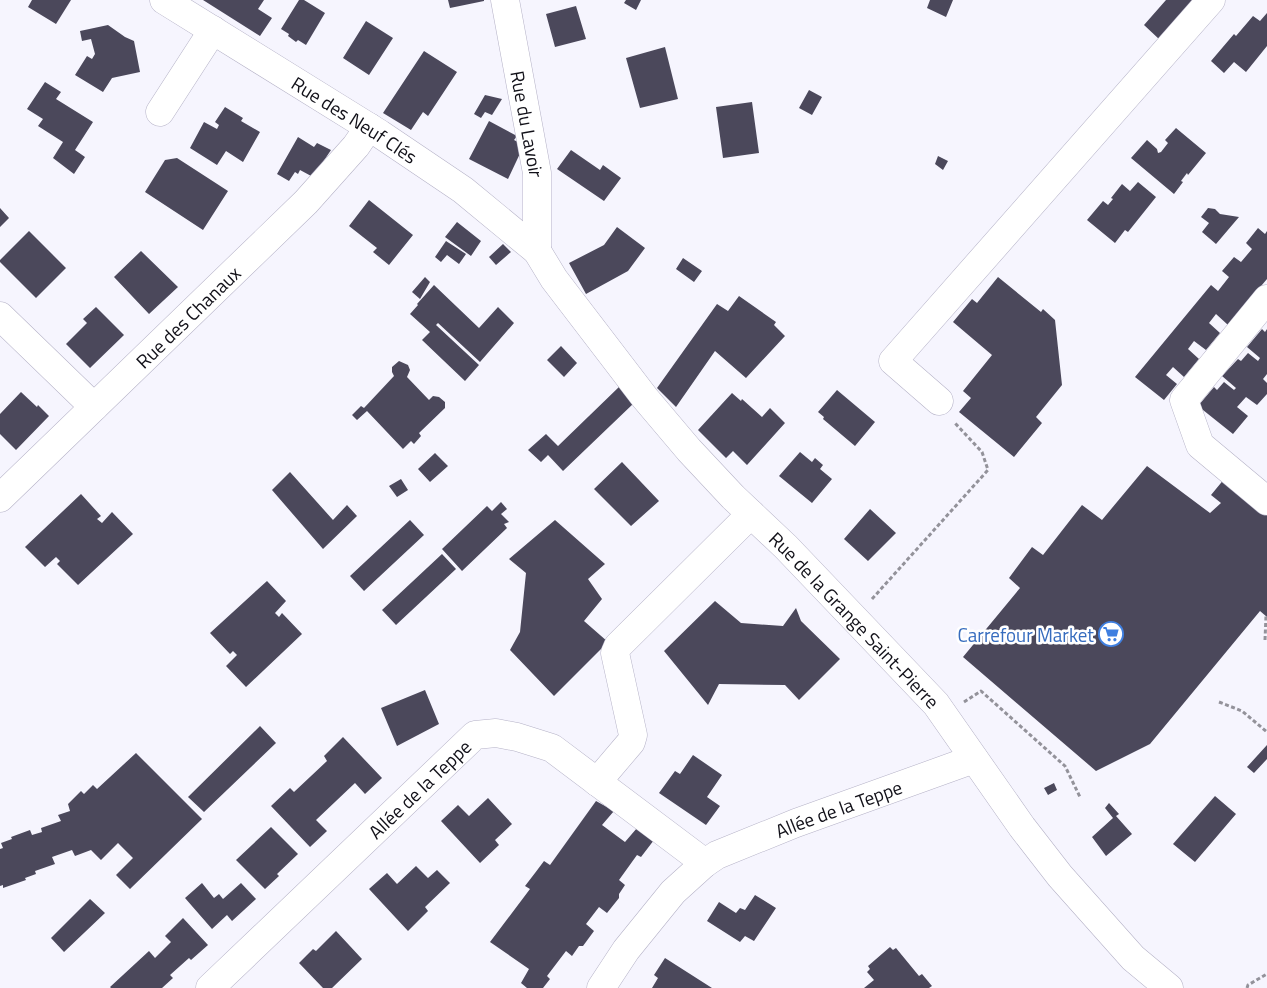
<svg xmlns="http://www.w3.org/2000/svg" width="1267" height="988" font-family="'Titillium Web',sans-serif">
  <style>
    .building { fill: #4b485b }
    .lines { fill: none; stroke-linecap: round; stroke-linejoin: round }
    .minor-casing { stroke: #b5b2c7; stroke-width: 29 }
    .path { stroke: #93929a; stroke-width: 3; stroke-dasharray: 4 2.5; stroke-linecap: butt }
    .minor { stroke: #fff; stroke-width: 28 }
    .labels { text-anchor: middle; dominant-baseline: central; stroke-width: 5; stroke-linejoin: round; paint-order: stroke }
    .street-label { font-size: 19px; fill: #111018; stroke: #fff }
    .shop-label { font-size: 19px; fill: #366cbe; stroke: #fff; text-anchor: end }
  </style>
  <rect width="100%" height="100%" fill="#f6f5fe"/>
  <path class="building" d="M32,0H71L56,24L28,7Z
    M203,0H264L258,9L272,18L260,36Z
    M299,0H304L325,13L306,45L298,40L296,42L288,36L289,34L281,29Z
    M448,0H484V1L450,8Z
    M626,0H641L636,10L624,3Z
    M930,0H953L946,17L927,8Z
    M1166,0H1194L1160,40L1144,25Z
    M576,6L586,39L555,47L546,14Z
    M1267,13V46L1246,72L1234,62L1224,73L1211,61L1234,34L1236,36L1253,16L1260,21Z
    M366,21L393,38L369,75L343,58Z
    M108,25L125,37L134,41L140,72L112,78L103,92L75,75L87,56L92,59L95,54L91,39L82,41L80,31Z
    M665,47L678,99L640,108L626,58Z
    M424,51L457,72L428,116L423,112L411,130L383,113Z
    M45,82L61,92L56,99L93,122L75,150L85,157L74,174L53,158L63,142L38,126L43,119L27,109Z
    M809,90L822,97L812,115L799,108Z
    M485,95L502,99L492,115L485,112L481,118L474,114Z
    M752,102L759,153L723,158L716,107Z
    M225,107L243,118L241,121L260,132L243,162L226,151L217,165L190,148L204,122L217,129L219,125L215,122Z
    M489,121L517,136L514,140L524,145L508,179L469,159Z
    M1176,128L1206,153L1188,175L1187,173L1181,181L1183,182L1174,194L1131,158L1147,140L1157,149L1158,153L1161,152L1168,143L1165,140Z
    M298,137L314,147L317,143L331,150L313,177L300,170L298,174L295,172L289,181L277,174Z
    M571,150L600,170L603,165L621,178L604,201L557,169Z
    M938,156L948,161L943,170L935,164Z
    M177,158L228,191L203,230L145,192L165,160Z
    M1138,182L1156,197L1128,232L1125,230L1115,243L1087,220L1103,201L1108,205L1113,199L1111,198L1122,184L1130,191Z
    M369,200L413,235L389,265L373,252L377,248L349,226Z
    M0,208L9,218L0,227Z
    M1208,208L1215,209L1220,214L1239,217L1216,244L1202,232L1209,223L1201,217Z
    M457,222L481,241L471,256L445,237Z
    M617,227L645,248L628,271L586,294L569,263L604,245Z
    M1258,228L1265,234L1267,231V279L1228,325L1216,314L1209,323L1220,333L1206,350L1194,341L1188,349L1199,359L1184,377L1173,367L1166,375L1177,384L1164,400L1135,377L1211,285L1218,291L1229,277L1222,271L1234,257L1241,262L1252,249L1246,243Z
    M29,231L66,268L36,298L0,262V260Z
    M446,241L466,254L459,264L447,255L441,262L435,257Z
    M503,244L511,252L496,265L489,257Z
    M141,251L178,287L149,314L114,277Z
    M683,258L702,271L694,282L676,269Z
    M425,277L430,282L420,299L412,292Z
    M998,277L1041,312L1043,309L1055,320L1062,385L1036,417L1042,423L1014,457L959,412L971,398L963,391L992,355L953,322L972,299L977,303Z
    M434,285L479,328L498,307L514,323L480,362L438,323L436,325L479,365L465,381L422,340L430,332L410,314L418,305L417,304Z
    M739,296L776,322L774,325L785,336L746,378L715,351L676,407L657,388L717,304L728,311Z
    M96,307L124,335L90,368L66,344L87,323L83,319Z
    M1262,329L1265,332L1267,329V374L1263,379L1267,383V394L1257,405L1246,397L1237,407L1248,416L1233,434L1198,406L1214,387L1217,390L1224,382L1234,390L1236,388L1222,376L1238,359L1241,361L1248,353L1258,361L1260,358L1247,347Z
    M561,346L577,363L564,377L547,360Z
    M399,361L408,365L410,370L407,377L429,400L433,396L439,397L445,402V408L419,433L421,436L414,444L411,441L403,449L367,411L357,420L352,415L361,406L364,408L394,376L392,372V367Z
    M620,386L634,403L563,471L548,455L541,462L528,450L546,434L558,446Z
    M837,390L875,422L855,446L823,419L824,417L818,412Z
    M21,392L37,407L38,405L49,416L16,450L0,434V414Z
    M732,393L741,401L742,399L762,417L770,408L785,423L747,465L733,451L726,458L698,430Z
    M800,452L812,462L815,458L823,465L820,469L832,479L812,503L779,476Z
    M435,453L448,466L430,482L418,469Z
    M622,462L659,501L631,526L594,489Z
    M1147,466L1210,513L1221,503L1211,495L1225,478L1267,512V617L1260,611L1150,744L1096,771L963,657L1020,588L1009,578L1032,547L1043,555L1082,505L1102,520Z
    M290,472L333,520L347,505L357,516L323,549L272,490Z
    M401,479L408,490L397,497L389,486Z
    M81,494L101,516L97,519L102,523L112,512L133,534L78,585L57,564L60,561L56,557L45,567L25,547Z
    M501,502L507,509L501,514L509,522L504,524L507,528L462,571L442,549L487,506L492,511Z
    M870,509L896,533L868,561L844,539Z
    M410,520L424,535L364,591L350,576Z
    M555,520L605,564L588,579L602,599L584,621L608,642L554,696L510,650L520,632L526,573L509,559Z
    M442,554L456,569L396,625L382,610Z
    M267,581L286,601L275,613L279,617L282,613L302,634L246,687L226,666L237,655L233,651L230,654L210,633Z
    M715,601L741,623L783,626L796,608L801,621L840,659L799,700L785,685L719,684L708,705L664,651Z
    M425,690L439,724L397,746L381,708Z
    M260,726L276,743L204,812L188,797Z
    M343,737L382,778L365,794L355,783L316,820L327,831L310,847L271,806L290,788L294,792L327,761L324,756Z
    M1267,745V759L1254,773L1247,767Z
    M136,753L202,819L130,889L116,875L133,858L118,843L101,860L91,850L75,856L72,850L52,857L55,864L35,871L36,874L25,878L26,880L3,888V885L0,886V849L3,848L1,843L12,839L11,837L30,830L32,835L42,832L41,828L61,821L58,815L70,811L68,804L81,791L84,794L93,785L97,789Z
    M693,755L722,775L707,797L720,806L706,825L659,793L675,771L680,774Z
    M1054,783L1057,790L1048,795L1044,788Z
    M1215,796L1236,814L1195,862L1173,844Z
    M488,798L512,824L495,840L499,845L480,863L441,821L458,805L469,816Z
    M596,801L614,811L602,825L625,842L637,828L654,840L641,857L637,855L619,880L625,885L619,894V898L607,913L599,907L586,924L594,931L583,946H579L572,956L566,951L547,976L550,979L543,988H527L521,983L529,969L490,942L530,889L525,886L535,873L544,861L550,865Z
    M1109,803L1119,814L1116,816L1132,834L1106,856L1092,837L1113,818L1105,808Z
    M271,827L298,854L277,874L279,876L265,889L236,860Z
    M416,866L428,878L437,870L450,883L425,907L428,911L408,931L369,889L387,873L397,884Z
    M202,883L214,898L219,894L223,899L241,883L256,899L232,921L227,915L212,929L185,898Z
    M755,895L776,908L754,941L745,936L740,942L707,921L719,902L736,913L740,908L745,910Z
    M90,899L105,913L64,952L51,938Z
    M183,918L208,945L191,960L189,958L170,975L173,978L162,988H111L110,987L149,951L155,958L171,942L165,936Z
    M336,931L362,959L332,988H323L299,963L313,949L316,951Z
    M890,947L893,950L896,948L919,976L922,974L932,986L929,988H864L874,980L867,972L870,969L868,966Z
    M665,958L712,988H652L658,978L654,975Z"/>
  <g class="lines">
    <defs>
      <g id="minor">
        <path id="s1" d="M164,0L380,134L463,190L537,251L554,279L645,398L689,450L733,497L786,547L936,704L1022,827L1060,876L1133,958L1169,988"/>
        <path id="s2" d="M505,0L537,173V251"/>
        <path d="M160,112L213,30"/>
        <path d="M1267,299L1184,400L1200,445L1267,501"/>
        <path d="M0,316L94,407"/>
        <path d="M939,401L893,361L1211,0"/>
        <path id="s3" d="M0,498L306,202L356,146L369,127"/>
        <path d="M597,782L631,742L633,735L615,653L618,646L751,514"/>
        <path id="s4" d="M210,988L475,735L496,733L517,737L552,748L705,863"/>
        <path id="s5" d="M601,988L626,950L673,892L705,863L717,855L796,823L974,759"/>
      </g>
    </defs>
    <use href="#minor" class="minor-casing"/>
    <path class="path" d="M872,599L988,470L982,452L954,422
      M1265,640L1266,616
      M964,702L981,691L1065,766L1080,797
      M1219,702L1242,711L1267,732
      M1247,988L1248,985L1267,974"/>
    <use href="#minor" class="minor"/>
  </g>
  <defs>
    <symbol id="supermarket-ring" viewBox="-11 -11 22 22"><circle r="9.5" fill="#fff" stroke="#3f7fe0" stroke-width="1.5"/><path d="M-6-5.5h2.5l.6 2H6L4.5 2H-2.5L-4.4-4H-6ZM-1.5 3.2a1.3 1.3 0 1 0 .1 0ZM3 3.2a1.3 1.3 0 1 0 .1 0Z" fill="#3f7fe0"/></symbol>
  </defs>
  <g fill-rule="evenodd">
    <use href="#supermarket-ring" x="1097" y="620" width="28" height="28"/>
  </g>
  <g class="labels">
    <g class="street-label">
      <text stroke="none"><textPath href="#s1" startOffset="225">Rue des Neuf Clés</textPath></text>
      <text stroke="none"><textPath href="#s2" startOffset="126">Rue du Lavoir</textPath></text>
      <text stroke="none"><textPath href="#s3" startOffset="261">Rue des Chanaux</textPath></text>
      <text stroke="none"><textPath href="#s1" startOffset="938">Rue de la Grange Saint-Pierre</textPath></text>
      <text stroke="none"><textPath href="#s4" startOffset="289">Allée de la Teppe</textPath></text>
      <text stroke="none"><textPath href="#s5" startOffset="308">Allée de la Teppe</textPath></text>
    </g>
    <g class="shop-label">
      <text x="1094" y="634">Carrefour Market</text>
    </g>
  </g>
</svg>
